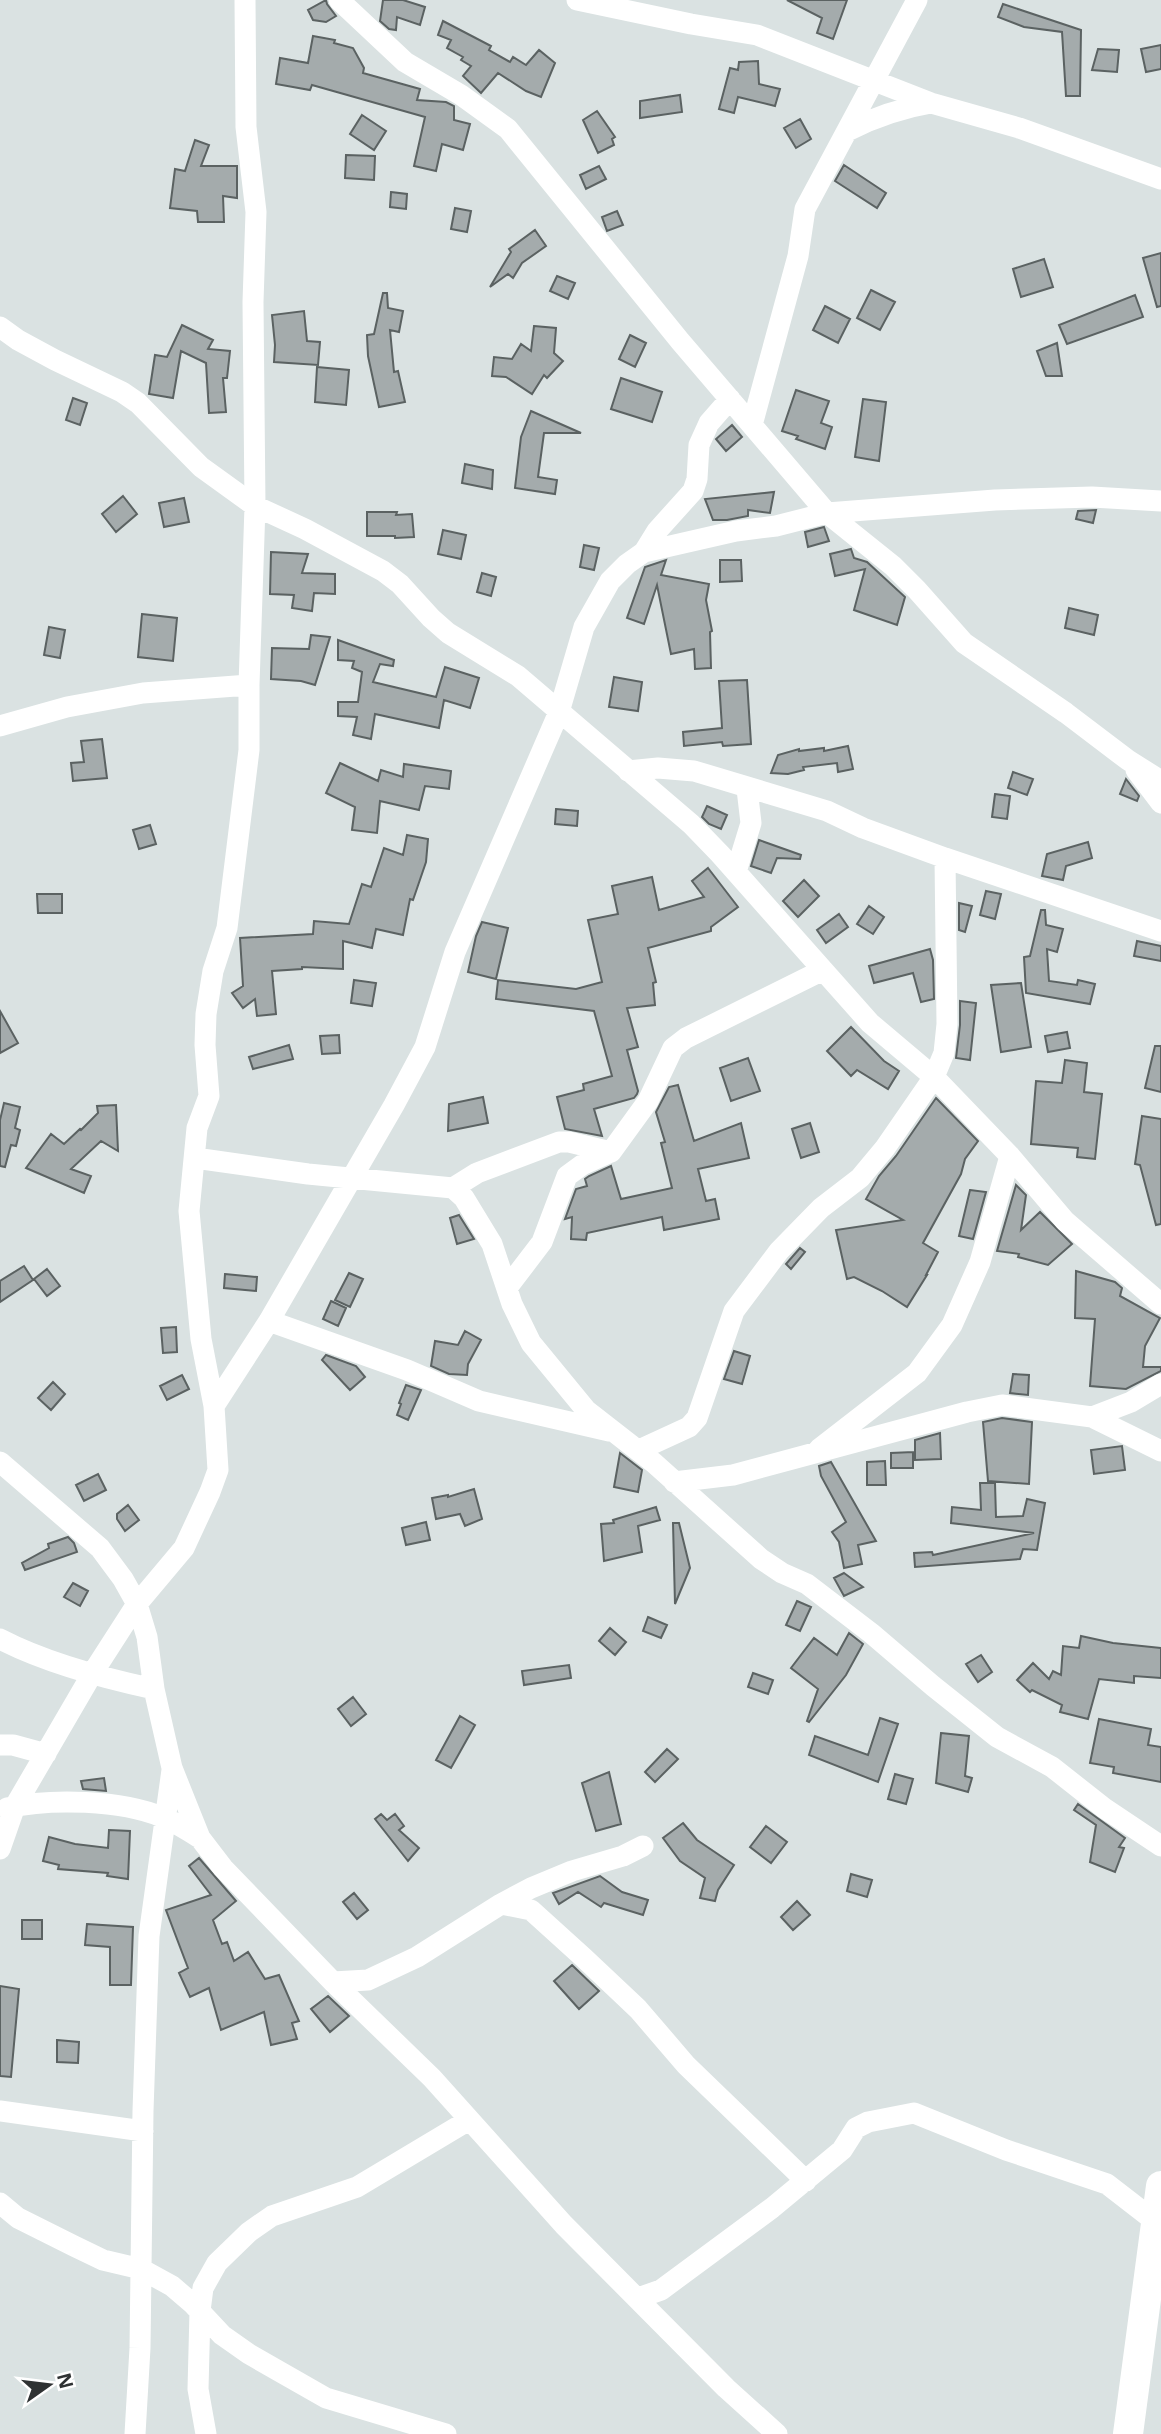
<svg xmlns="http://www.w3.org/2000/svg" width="1161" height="2434" font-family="'Noto Sans',sans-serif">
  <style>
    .building { fill: #a4abac; stroke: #5b6262; stroke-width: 2 }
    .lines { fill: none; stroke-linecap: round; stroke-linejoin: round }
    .street { stroke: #fff; stroke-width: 21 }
    .secondary { stroke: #fff; stroke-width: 30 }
  </style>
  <rect width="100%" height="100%" fill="#dae2e2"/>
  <path class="building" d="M326,0L327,4L336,16L326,22L313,20L308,10Z
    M383,0H403L425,7L420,25L397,17L396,30L389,29L380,21Z
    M787,0H847L833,39L817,33L822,18Z
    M1003,4L1081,30L1080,96H1066L1062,32L1024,27L998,17Z
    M443,21L491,46L489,50L510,62L513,57L526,65L539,50L555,63L541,97L526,91L498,73L481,93L463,76L471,66L461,60L463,57L447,48L451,40L438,35Z
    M313,36L335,40L334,43L353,48L364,68L363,73L420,89L417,100L446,102L454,106V120L470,124L463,150L442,144L436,171L414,166L425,117L312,85L310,90L276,84L280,58L308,63Z
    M1161,45V69L1146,72L1141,49Z
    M1098,49L1119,50L1117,72L1092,70Z
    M758,61L759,84L780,89L775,106L738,97L734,113L719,109L730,68L738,70L739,62Z
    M680,95L682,112L640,118V101Z
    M597,111L615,137L612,139L614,145L598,153L583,120Z
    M362,115L386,131L374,150L350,134Z
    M800,119L811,139L796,148L784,128Z
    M195,140L209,145L201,166H237V198L223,196L224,222H198L197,211L170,208L175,169L185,171Z
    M346,155L375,156L374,180L345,178Z
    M844,165L886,193L877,208L835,181Z
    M599,166L606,179L586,189L580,175Z
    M391,192L407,194L406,209L390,207Z
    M455,208L471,211L467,232L451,229Z
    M617,211L623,225L607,231L602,217Z
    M535,230L546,246L522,263L513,278L508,274L490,287L511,252L509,249Z
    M1161,253V306L1157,307L1143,258Z
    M1044,259L1053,287L1021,297L1013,269Z
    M557,276L575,283L568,299L550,291Z
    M871,290L895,302L880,330L857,318Z
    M383,293H387L388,308L403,311L399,332L390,330L394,372L398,371L405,402L379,407L368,356L367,335L374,334Z
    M1135,295L1143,317L1067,344L1059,325Z
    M825,306L850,319L838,343L813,330Z
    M304,311L307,341L320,342L318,365L274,362L275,345L272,315Z
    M182,325L213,340L208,349L230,351L227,378H223L226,412L209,413L206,363L181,351L173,398L149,394L155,355L167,357Z
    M534,326L556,328L554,353L563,361L547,378L544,375L532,394L506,377L492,376L494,357L512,359L521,344L531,351Z
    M630,335L646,343L635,367L619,359Z
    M1057,343L1062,376H1046L1037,351Z
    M317,367L349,370L346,405L315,402Z
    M621,378L662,392L652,422L611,409Z
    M796,390L829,401L821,423L832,427L825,449L796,439L798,436L782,431Z
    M73,398L87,403L80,425L66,420Z
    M863,399L886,402L879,461L855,457Z
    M531,411L581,433H544L538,477L557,480L555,494L515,488L521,437Z
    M732,425L742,437L726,451L716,439Z
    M465,464L493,470L492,489L462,483Z
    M774,492L770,513L748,510V516L727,520H713L705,499Z
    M123,496L137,514L116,532L102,514Z
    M184,498L189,522L164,527L159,503Z
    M1096,510L1093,523L1076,519L1078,511Z
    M367,512H397L396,515L412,514L414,537L395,538V536H367Z
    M824,527L829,541L808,547L805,532Z
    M443,530L466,535L461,559L438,554Z
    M584,545L599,548L594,570L580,567Z
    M851,549L854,558L867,562L905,597L897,625L854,610L865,569L835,576L830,554Z
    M271,552L308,554L302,573L335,574V594L314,593L312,611L292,608L294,595L270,594Z
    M666,560L661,575L709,584L706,600L712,631L710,632L711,668L695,669L694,649L671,654L657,585L644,624L627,618L645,567Z
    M720,560H741L742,581L720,582Z
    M482,573L496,577L491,596L477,592Z
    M1069,608L1098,615L1094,635L1065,628Z
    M142,614L177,618L173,661L138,657Z
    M49,627L65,630L60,658L44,655Z
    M311,635L330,637L315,685L301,681L271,679L272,648L309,649Z
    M338,640L394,660L393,666L380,664L373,682L436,697L445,667L479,678L470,708L444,700L439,728L375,714L371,739L353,735L357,717L338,716V702H358L362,672L352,668L354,661L338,660Z
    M614,677L642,682L638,711L609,707Z
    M747,680L751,744L723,746L722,742L684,746L683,732L722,728L719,681Z
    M102,739L107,778L73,781L71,763L84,762L81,741Z
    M848,746L853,769L838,772L837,763L803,767L804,770L788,774L771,773L778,755L799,749V751L824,748V751Z
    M340,763L378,781L381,770L403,777L404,764L451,771L449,789L425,786L419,810L380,801L377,833L352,830L355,807L326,793Z
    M1013,772L1033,779L1027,795L1008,788Z
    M1126,779L1139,796L1137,801L1120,794Z
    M995,794L1010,796L1007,819L992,817Z
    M707,806L727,815L721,829L709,824L702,817Z
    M556,809L578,811L577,826L555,824Z
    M150,825L156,844L139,849L133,830Z
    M407,835L428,839L426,862L413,900L410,899L403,935L376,929L372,948L343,941V969L302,967V969L272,971L276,1014L257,1016L255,999L243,1008L232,993L243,986L240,938L313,934L314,921L349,924L362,884L371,887L384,848L403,855Z
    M759,840L801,855L800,859L777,858L771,873L751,866Z
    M1088,842L1092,858L1066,866L1063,880L1042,876L1047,854Z
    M708,868L738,907L711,927V931L648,948L656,982L653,983L655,1005L627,1008L638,1047L627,1050L638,1091L637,1094L634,1098L594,1109L602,1136L565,1129L557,1097L584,1090L583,1084L612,1076L594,1011L496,999L498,980L576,989L602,982L588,920L618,914L612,886L652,877L659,910L704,897L692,881Z
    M804,880L819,896L798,917L783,901Z
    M986,891L1001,894L995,919L980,915Z
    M37,894H62V913H38Z
    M959,903L972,906L965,932L959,930Z
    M869,906L884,917L873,934L857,924Z
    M1041,910H1045L1046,925L1063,929L1057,952L1047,949L1049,981L1077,985L1078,980L1095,984L1090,1004L1026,993L1024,957L1030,956Z
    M839,914L848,927L826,943L817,930Z
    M482,922L508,928L496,979L468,972L476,936Z
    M1137,941L1161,946V961L1134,956Z
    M930,949L933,960L934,999L921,1002L913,973L874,983L869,966Z
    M354,980L376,983L372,1006L351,1003Z
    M1021,983L1031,1047L1001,1052L991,985Z
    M960,1001L976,1003L970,1060L956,1058L960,1025Z
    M0,1011L18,1043L0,1053Z
    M851,1027L884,1061L899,1071L888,1089L857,1070L851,1076L827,1051Z
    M1067,1032L1070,1048L1048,1052L1045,1036Z
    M339,1035L340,1053L322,1054L320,1036Z
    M289,1045L293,1059L253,1069L249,1057Z
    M1155,1046H1161V1092L1145,1088Z
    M748,1058L760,1091L731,1101L720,1068Z
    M1065,1060L1087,1063L1084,1092L1102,1094L1095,1159L1077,1157L1078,1148L1031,1144L1036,1081L1062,1083Z
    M678,1085L694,1141L741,1123L749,1158L698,1169L706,1201L715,1199L719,1219L664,1230L662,1217L587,1233L586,1240L571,1239L572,1217L565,1219L576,1189L587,1186L585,1179L589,1176L611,1166L621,1199L672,1188L661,1143L665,1142L656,1112L669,1087Z
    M483,1097L488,1123L448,1131L449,1104Z
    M936,1098L978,1141L965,1159L961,1174L923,1243L938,1252L926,1275H927L907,1307L882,1291L854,1277L847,1279L836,1230L903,1220L866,1199L879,1176L896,1156Z
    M4,1103L20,1107L15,1128L20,1130L16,1146L11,1145L5,1167L0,1166V1120Z
    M116,1105L118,1151L101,1141L71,1169L91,1176L84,1193L26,1168L51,1134L64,1144L80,1129L81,1130L98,1113L97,1106Z
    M1142,1116L1161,1119V1224L1156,1225L1140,1165L1135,1164Z
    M810,1123L819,1152L801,1158L792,1129Z
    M1016,1185L1026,1195L1021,1230L1040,1212L1072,1244L1048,1265L1018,1257L1019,1254L997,1251Z
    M970,1190L986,1192L973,1239L959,1236Z
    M459,1215L474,1239L457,1244L450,1218Z
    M800,1248L805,1252L791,1269L786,1264Z
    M24,1266L33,1280L0,1302V1281Z
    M47,1269L60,1286L47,1296L34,1279Z
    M1076,1271L1115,1282L1122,1288L1120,1296L1160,1318L1145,1346L1143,1367H1161V1371L1126,1389L1090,1386L1095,1319L1075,1318Z
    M349,1273L363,1279L350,1307L335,1300Z
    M225,1274L257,1277L256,1291L224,1288Z
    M331,1301L346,1308L338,1326L323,1319Z
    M176,1327L177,1352L163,1353L161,1328Z
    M465,1331L481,1340L468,1364L467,1375L449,1374L431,1366L435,1341L458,1345Z
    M734,1351L750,1356L742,1384L724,1379Z
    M326,1355L356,1366L365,1377L350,1390L322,1360Z
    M1013,1374L1029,1375L1028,1395L1010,1393Z
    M182,1375L189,1389L167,1400L160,1386Z
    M53,1382L65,1394L51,1410L38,1398Z
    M406,1385L421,1390L408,1420L397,1415L401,1404L399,1403Z
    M1002,1418L1032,1422L1029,1484L988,1481L983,1422Z
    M940,1433L941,1459L915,1460V1440Z
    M1122,1446L1125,1470L1094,1474L1091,1450Z
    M913,1452V1468H891V1453Z
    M620,1453L642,1470L638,1492L614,1487Z
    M885,1461L886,1485H867V1462Z
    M831,1462L876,1541L858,1545L862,1564L844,1568L839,1542L832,1532L846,1522L821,1476L819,1466Z
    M98,1474L106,1490L84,1501L76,1485Z
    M980,1483H995L996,1517L1023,1516L1027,1499L1045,1503L1037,1550L1023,1549L1020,1559L915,1567L914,1553L932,1552L933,1555L1034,1533L951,1523L952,1507L981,1510Z
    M474,1489L482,1519L465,1526L460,1514L436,1519L432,1498L448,1495V1497Z
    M128,1505L139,1520L125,1531L117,1519V1514Z
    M656,1507L660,1520L638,1526L642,1552L604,1561L601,1524L614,1523L613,1520Z
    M426,1522L430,1540L406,1545L402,1528Z
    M673,1523H679L690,1568L675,1604Z
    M68,1537L74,1543L77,1552L25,1570L22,1563L49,1548L48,1544Z
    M844,1573L863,1587L844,1596L834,1578Z
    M73,1583L88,1591L80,1606L64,1597Z
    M797,1601L811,1607L800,1631L786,1625Z
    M648,1617L667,1625L661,1638L643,1631Z
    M610,1628L626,1642L615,1655L599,1641Z
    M849,1633L863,1644L846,1675L809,1722L807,1721L818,1689L791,1668L814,1638L837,1655Z
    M1081,1636L1113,1643L1161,1648V1678L1134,1676V1683L1099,1679L1088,1719L1060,1712L1062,1705L1032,1690L1030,1692L1017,1680L1033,1663L1049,1679L1053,1671L1061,1675L1063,1646L1079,1648Z
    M981,1655L992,1672L978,1682L966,1664Z
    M569,1665L571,1678L524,1685L522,1671Z
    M753,1673L773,1680L768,1694L748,1687Z
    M353,1697L366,1714L351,1726L338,1709Z
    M460,1716L475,1725L451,1768L436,1760Z
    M880,1718L898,1724L878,1782L809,1755L815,1736L868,1755Z
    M1099,1719L1151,1729L1148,1745L1161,1747V1782L1113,1773L1114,1767L1090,1763Z
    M941,1733L969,1736L965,1776L972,1778L968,1792L936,1783Z
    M667,1749L678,1759L655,1782L645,1772Z
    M609,1772L621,1824L596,1831L582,1783Z
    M895,1774L913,1779L906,1804L888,1799Z
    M104,1778L106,1791L83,1789L81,1781Z
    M1078,1804L1125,1838L1119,1847L1124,1848L1115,1872L1090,1862L1096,1825L1074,1810Z
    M381,1814L387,1820L395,1814L404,1826L399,1830L419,1848L408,1861L375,1819Z
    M683,1823L697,1840L734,1865L718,1890L715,1901L700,1898L705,1878L680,1861L663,1838Z
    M766,1826L787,1842L771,1863L750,1847Z
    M109,1830L130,1831L128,1879L107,1876L108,1873L58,1869L59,1865L43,1861L49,1837L75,1844L108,1848Z
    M199,1858L236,1901L213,1920L222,1944L227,1942L234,1961L248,1952L265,1979L279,1975L299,2021L292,2023L297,2039L271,2045L264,2012L221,2030L209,1988L190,1997L179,1973L188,1968L166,1910L211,1895L189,1866Z
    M851,1874L872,1880L867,1897L847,1891Z
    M600,1876L622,1892L648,1900L643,1915L604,1903L601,1907L578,1892L559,1904L553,1893Z
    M354,1893L368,1910L357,1919L343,1902Z
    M797,1901L810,1915L793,1930L781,1917Z
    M22,1920H42V1939H22Z
    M87,1924L133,1927L131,1985H110V1947L85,1945Z
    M572,1965L599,1991L579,2009L554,1981Z
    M0,1986L19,1989L11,2077L0,2076Z
    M328,1996L349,2016L330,2032L311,2009Z
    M57,2040L79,2042L78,2063L57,2062Z"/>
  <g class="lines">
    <path class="street" d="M339,0L405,62L461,95L508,129L680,341L827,513L893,566L917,590L964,643L1066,713L1128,760L1161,781
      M577,0L691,24L757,35L931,103L1019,128L1161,179
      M847,131C875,117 901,108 931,103
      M0,327L18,340L55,360L122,392L138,403L201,467L255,506L305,529L383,571L400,584L431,618L448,633L518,676L691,824L720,854L870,1023L934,1077L1010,1156L1065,1221L1161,1304
      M752,425L798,256L805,209L917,0
      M644,552L657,531L693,491L697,479L699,445L709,423L730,399
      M0,726L67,707L143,693L249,685
      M1136,770L1161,803
      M628,771L658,768L694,771L827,811L863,828L945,858L1161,931
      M736,872L751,823L747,789
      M195,1158L308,1174L453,1188L464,1198L492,1244L512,1304L531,1343L586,1410L654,1463L761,1559L782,1573L807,1584L871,1633L933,1686L997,1737L1052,1767L1104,1808L1161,1846
      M453,1188L477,1173L559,1142H569L611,1152
      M507,1288L542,1242L567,1176L582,1165L611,1152L648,1101L673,1048L686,1038L823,970
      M269,1321L407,1370L479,1401L609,1431
      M214,1406L269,1321L394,1105L425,1047L455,952L559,712L584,627L610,581L627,564L644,552L736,531L776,526L827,513L995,500L1092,497L1161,501
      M1092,1417L1161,1451
      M819,1449L917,1373L952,1325L980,1262L1010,1156
      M639,1450L689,1427L697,1418L734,1311L779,1251L821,1208L860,1178L885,1148L934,1077L944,1053L947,1024L945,858
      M0,1462L100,1548L123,1579L137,1604L147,1637L154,1689L172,1768L200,1838L223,1868L333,1982L432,2078L564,2225L726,2388L777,2434
      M674,1482L733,1475L967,1412L1002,1405L1092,1417L1131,1402L1161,1384
      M0,1639C46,1663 103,1678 154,1689
      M0,1745H13L46,1754
      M7,1808C51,1798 121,1800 162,1817C176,1822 188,1831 200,1838
      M0,1849L15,1806L92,1674L137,1604L184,1548L210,1492L218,1470L214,1406L201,1339L189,1211L197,1128L209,1096L205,1045L206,1014L213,971L227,928L249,750V685L255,506L253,302L256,212L246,127L245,0
      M501,1904L531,1910L584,1958L638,2009L686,2065L806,2181
      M333,1982L368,1980L417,1957L501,1904L531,1888L572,1871L623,1856L643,1846
      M0,2111L143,2131
      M0,2203L18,2218L74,2246L103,2260L141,2269L172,2286L193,2304L222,2335L249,2354L326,2398L446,2434
      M638,2298L661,2290L772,2208L842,2150L856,2128L868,2122L914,2113L1006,2150L1107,2184L1156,2222
      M135,2434L140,2348L143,2111L149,1936L172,1770
      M206,2434L198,2389L200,2311L203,2288L217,2263L249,2232L272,2216L357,2187L469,2120"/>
    <path class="secondary" d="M1128,2434L1161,2186"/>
  </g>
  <g transform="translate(49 2385) rotate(76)" stroke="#ffffff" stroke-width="5" paint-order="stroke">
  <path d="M0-5L12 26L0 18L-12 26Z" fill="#2f3233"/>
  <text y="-10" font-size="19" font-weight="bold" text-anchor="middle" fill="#2f3233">N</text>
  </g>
</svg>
